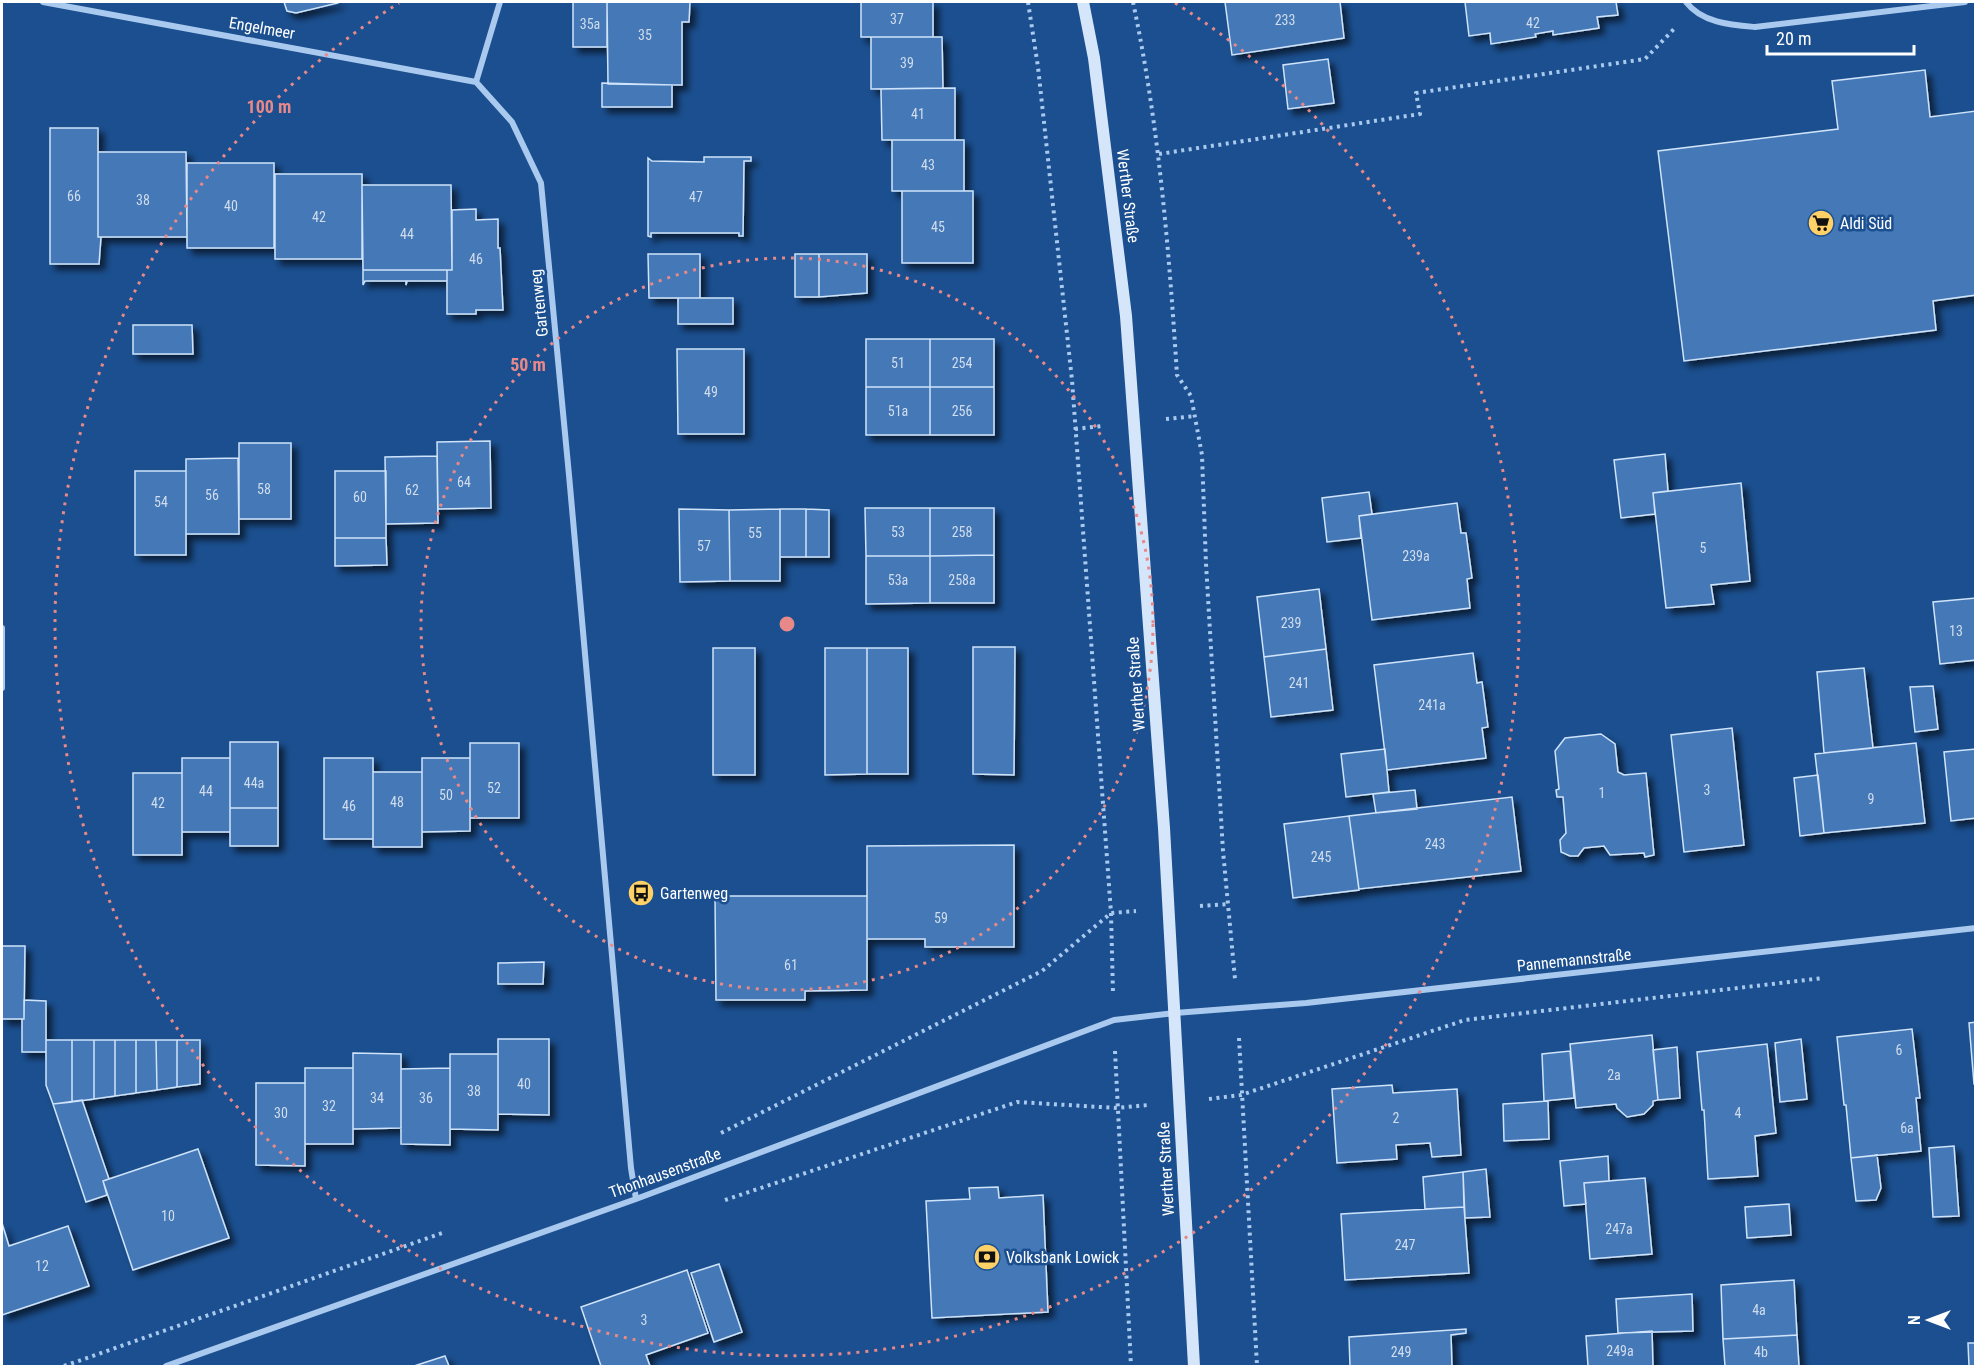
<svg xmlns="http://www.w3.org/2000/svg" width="1977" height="1368" font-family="'Roboto Condensed',sans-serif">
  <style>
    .building { fill: #4478b7; stroke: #cfe3fa; stroke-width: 1.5; filter: url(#shadow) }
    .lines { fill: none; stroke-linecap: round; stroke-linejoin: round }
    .path { stroke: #a9c9ee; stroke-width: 4; stroke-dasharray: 3 4.5; stroke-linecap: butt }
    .minor { stroke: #a9c9ee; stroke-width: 6 }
    .secondary { stroke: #d6e6fa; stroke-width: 12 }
    .ring { fill: none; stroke: #e88989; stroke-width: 3; stroke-dasharray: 3 6 }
    .labels { text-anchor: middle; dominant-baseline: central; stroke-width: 5; stroke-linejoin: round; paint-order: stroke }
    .number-label { font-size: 14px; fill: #d0dded }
    .street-label { font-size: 16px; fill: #fff; stroke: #1b4f8f }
    .poi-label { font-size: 16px; fill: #fff; stroke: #1b4f8f; text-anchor: start }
    .centre { fill: #e88989; stroke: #1b4f8f; stroke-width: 3 }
    .ring-label { font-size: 18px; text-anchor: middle; font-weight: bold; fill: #e88989; stroke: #1b4f8f; stroke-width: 5; stroke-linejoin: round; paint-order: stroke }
  </style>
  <defs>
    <filter id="shadow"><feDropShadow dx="5.5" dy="5.5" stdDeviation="3" flood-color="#0009"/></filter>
  </defs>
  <rect width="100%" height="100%" fill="#1b4f8f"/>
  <path class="building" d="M284,2H338V3L296,13L287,11Z
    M573,2H607V47H573Z
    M607,2H690L689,22H682V85L608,84Z
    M861,2H933V37H861Z
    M1225,2H1340L1344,38L1232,55Z
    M1465,2H1616L1618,15L1597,17L1599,28L1553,35V31L1535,34L1536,37L1491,44L1490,33L1469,36Z
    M871,37H942L943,88L871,89Z
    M1328,59L1334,103L1288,109L1283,65Z
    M1925,70L1930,117L1976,111V295L1933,301L1936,330L1684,361L1658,151L1838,129L1832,81Z
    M602,83L672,85V107H602Z
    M955,88V140H882L881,89Z
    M50,128H98V237H101L99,264H50Z
    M892,140H964V191H892Z
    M98,152H186L187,237H98Z
    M704,157H751V161H744L743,236H739V233H651V237L648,236V158L652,161L704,162Z
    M187,163H274V248H187Z
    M275,174H362V259H275Z
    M362,185H451L452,270H363Z
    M902,191H973V263H902Z
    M476,209V220L498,219V248H500L503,310H476V314H447V270H452V210Z
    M648,254H700V298H649Z
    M795,254H819V297H795Z
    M819,254H867V293L819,297Z
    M363,270H447V281H407L406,285V281H365L363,285Z
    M678,298H733V324H678Z
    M133,325H192L193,354H133Z
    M866,339H930V387H866Z
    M930,339H994V387H930Z
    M677,349H744V434H678Z
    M866,387H930V435H866Z
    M930,387H994V435H930Z
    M490,441L491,508L438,509L437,442Z
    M239,443H291V519H239Z
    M1665,454L1668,491L1653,493L1655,514L1621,518L1614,460Z
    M437,456L438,523L386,524L385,457Z
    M238,458L239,534H186V459Z
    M135,471H186V555H135Z
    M335,471H386V538H335Z
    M1741,483L1750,581L1711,585L1714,604L1666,608L1653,493Z
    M1369,492L1372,514L1359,516L1361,538L1327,542L1322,498Z
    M1457,503L1461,533H1466L1472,578L1467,579L1470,608L1372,620L1359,516Z
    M865,508H930V556H866Z
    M930,508H994V555L930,556Z
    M679,509L729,510L730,581L680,582Z
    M780,509H806V557H780Z
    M780,509V581H730L729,510Z
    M806,509L829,510V557H806Z
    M335,538H386L387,565L335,566Z
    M994,555V603H930V556Z
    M866,556H930V603L866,604Z
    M1319,589L1326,649L1264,657L1257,597Z
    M1976,598V660L1940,664L1933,602Z
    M973,647H1015L1014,775L973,774Z
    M713,648H755V775H713Z
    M825,648H867V774L825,775Z
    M867,648H908V774H867Z
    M1326,649L1333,710L1271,717L1264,657Z
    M1473,653L1477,683L1482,682L1488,727L1482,728L1486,758L1387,770L1374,665Z
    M1864,668L1873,748L1824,753L1817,672Z
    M1933,686L1938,729L1915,732L1910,687Z
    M1732,728L1744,845L1684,852L1671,735Z
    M1601,734L1615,744L1618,772L1624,775L1646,773L1654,855L1645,857L1644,853L1610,855L1604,846L1584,848L1578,856H1570L1561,852L1560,840L1566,833L1563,797H1557L1556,790L1559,789L1555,751L1565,738Z
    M230,742H278V808H230Z
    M470,743H519V818H470Z
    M1916,743L1925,823L1824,833L1815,754Z
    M1385,749L1389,792L1346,797L1341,754Z
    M1976,749V818L1951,821L1944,752Z
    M182,758H230V832H182Z
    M324,758H373V839H324Z
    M422,758H470V831L422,832Z
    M373,772H422V847H373Z
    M133,773H182V855H133Z
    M1818,775L1824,833L1800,836L1794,778Z
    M1415,790L1417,809L1376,813L1373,794Z
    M1512,797L1521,871L1359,889L1349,816Z
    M230,808H278V846H230Z
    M1349,816L1359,890L1293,898L1284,824Z
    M1014,845V947H925V939H867V846Z
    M715,896H867V990L805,991V1000H716Z
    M2,946H25L24,1019H2Z
    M544,962L543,984H498V963Z
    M24,1000L46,1001V1052H22V1019H24Z
    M1976,1022V1084H1974L1969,1023Z
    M1912,1029L1920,1098H1916L1921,1151L1851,1158L1846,1105H1844L1837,1037Z
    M1652,1035L1658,1100L1653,1101V1105L1644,1114L1627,1117L1617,1108L1616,1104L1576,1108L1570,1044Z
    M498,1039H549V1115L498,1114Z
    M1801,1039L1807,1099L1780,1102L1775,1043Z
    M46,1040H72V1102L53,1104L46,1085Z
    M72,1040H94V1099L72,1102Z
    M94,1040H115V1096L94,1099Z
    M115,1040H136V1093L115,1096Z
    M136,1040H156L157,1090L136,1093Z
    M156,1040H177V1087L157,1090Z
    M177,1040H200V1084L177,1087Z
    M1767,1044L1776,1133L1755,1136L1758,1176L1708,1179L1704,1110H1702L1697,1052Z
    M1677,1047L1680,1098L1658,1100L1653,1050Z
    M1570,1051L1574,1098L1544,1101L1542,1054Z
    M353,1053L401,1054V1128L353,1129Z
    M450,1054H498V1130L450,1129Z
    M305,1068H353V1144H305Z
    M450,1068V1145L401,1144V1069Z
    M256,1083H305V1166L256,1165Z
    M1392,1085L1393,1093L1457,1089L1461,1155L1432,1157L1430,1143L1396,1145L1397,1159L1337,1163L1332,1089Z
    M82,1100L109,1179L103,1181L107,1195L86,1202L53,1104Z
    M1548,1101L1549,1139L1504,1141L1503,1104Z
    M1954,1146L1959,1216L1933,1217L1929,1148Z
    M198,1149L229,1238L133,1270L103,1181Z
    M1877,1155L1881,1188L1876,1200L1856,1201L1851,1158Z
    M1608,1156L1609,1181L1584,1183L1586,1204L1564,1206L1560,1161Z
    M1486,1169L1490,1217L1465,1218L1463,1172Z
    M1463,1172L1464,1207L1425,1209L1423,1177Z
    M1645,1178L1652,1254L1590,1259L1584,1183Z
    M998,1187L999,1198L1043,1195L1048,1312L932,1318L926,1201L970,1199L969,1188Z
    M1789,1204L1791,1235L1747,1238L1745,1207Z
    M1464,1207L1469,1273L1345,1280L1341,1214Z
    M2,1223L9,1246L68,1226L89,1286L2,1315Z
    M719,1264L742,1332L714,1342L691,1273Z
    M687,1270L708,1333L646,1355L650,1366H601L581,1307Z
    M1794,1280L1797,1335L1723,1339L1721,1285Z
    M1692,1294L1693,1331L1618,1333L1616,1299Z
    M1466,1329V1333L1451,1335L1452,1366H1350L1349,1337Z
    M1652,1331L1653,1366H1588L1586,1336Z
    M1797,1335L1799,1366H1725L1723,1339Z
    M1968,1343H1976V1366H1969Z
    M445,1356L449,1366H414Z"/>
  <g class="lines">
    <path class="path" d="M1028,2L1038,67L1072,380L1111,913L1113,993
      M1133,2C1159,125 1169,250 1177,375L1191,396L1202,455L1206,564L1223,851L1235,979
      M1159,154L1420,114L1416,93L1645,59L1674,29
      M1166,419L1195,416
      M1075,429L1102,426
      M1200,906L1228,904
      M1239,1038L1257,1366
      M1115,1051L1131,1366
      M1209,1099L1241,1095L1465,1020L1823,978
      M721,1133L1042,971L1111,913L1136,911
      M725,1200L1017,1102L1117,1108L1148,1105
      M64,1366L445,1232"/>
    <path class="minor" d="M43,2L476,82
      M1686,2C1702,23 1731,25 1755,27L1965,2
      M476,82L512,122L541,183L569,475L631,1168L636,1199
      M476,82L500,2
      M2,628V688
      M166,1366L636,1199L1114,1020L1175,1013L1306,1003L1976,928"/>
    <path class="secondary" d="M1083,2L1094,58L1126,316L1164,828L1194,1366"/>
  </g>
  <g class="ring">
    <circle cx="787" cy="624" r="366"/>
    <path d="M1175 3A732 732 0 1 1 399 3"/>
  </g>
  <defs>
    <symbol id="supermarket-disc" viewBox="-11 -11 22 22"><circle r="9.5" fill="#ffd166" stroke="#1b4f8f"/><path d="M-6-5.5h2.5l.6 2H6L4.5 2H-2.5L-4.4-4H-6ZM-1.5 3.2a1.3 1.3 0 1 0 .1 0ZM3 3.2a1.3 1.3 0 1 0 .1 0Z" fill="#111"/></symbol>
    <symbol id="bus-disc" viewBox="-11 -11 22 22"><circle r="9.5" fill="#ffd166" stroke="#1b4f8f"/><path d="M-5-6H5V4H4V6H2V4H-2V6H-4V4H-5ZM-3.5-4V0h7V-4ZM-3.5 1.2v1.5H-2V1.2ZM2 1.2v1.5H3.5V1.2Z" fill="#111"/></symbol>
    <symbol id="bank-disc" viewBox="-11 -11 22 22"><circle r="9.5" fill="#ffd166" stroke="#1b4f8f"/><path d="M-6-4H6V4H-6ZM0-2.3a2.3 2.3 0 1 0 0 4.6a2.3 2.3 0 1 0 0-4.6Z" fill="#111"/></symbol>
  </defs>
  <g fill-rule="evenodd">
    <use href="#supermarket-disc" x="1806" y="208" width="30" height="30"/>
    <use href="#bus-disc" x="626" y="878" width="30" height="30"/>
    <use href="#bank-disc" x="972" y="1242" width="30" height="30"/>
  </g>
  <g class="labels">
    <g class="number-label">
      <text x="897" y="19">37</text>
      <text x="1285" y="20">233</text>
      <text x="1533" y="23">42</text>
      <text x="590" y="24">35a</text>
      <text x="645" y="35">35</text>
      <text x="907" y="63">39</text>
      <text x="918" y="114">41</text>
      <text x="928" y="165">43</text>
      <text x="74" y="196">66</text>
      <text x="696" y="197">47</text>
      <text x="143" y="200">38</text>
      <text x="231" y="206">40</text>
      <text x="319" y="217">42</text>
      <text x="938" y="227">45</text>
      <text x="407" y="234">44</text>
      <text x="476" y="259">46</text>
      <text x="898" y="363">51</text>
      <text x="962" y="363">254</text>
      <text x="711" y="392">49</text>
      <text x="898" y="411">51a</text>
      <text x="962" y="411">256</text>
      <text x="464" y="482">64</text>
      <text x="264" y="489">58</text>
      <text x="412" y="490">62</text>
      <text x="212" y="495">56</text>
      <text x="360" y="497">60</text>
      <text x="161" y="502">54</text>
      <text x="898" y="532">53</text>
      <text x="962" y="532">258</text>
      <text x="755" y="533">55</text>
      <text x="704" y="546">57</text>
      <text x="1703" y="548">5</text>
      <text x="1416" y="556">239a</text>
      <text x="898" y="580">53a</text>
      <text x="962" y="580">258a</text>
      <text x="1291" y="623">239</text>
      <text x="1956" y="631">13</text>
      <text x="1299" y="683">241</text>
      <text x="1432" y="705">241a</text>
      <text x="254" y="783">44a</text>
      <text x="494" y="788">52</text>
      <text x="1707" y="790">3</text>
      <text x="206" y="791">44</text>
      <text x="1602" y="793">1</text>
      <text x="446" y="795">50</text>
      <text x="1871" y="799">9</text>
      <text x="397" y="802">48</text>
      <text x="158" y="803">42</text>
      <text x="349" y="806">46</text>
      <text x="1435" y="844">243</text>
      <text x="1321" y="857">245</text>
      <text x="941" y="918">59</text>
      <text x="791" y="965">61</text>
      <text x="1899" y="1050">6</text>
      <text x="1614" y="1075">2a</text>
      <text x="524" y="1084">40</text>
      <text x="474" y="1091">38</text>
      <text x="377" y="1098">34</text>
      <text x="426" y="1098">36</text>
      <text x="329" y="1106">32</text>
      <text x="281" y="1113">30</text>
      <text x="1738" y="1113">4</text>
      <text x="1396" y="1118">2</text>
      <text x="1907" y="1128">6a</text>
      <text x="168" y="1216">10</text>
      <text x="1619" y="1229">247a</text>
      <text x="1405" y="1245">247</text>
      <text x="42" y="1266">12</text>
      <text x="1759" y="1310">4a</text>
      <text x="644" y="1320">3</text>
      <text x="1620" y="1351">249a</text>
      <text x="1401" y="1352">249</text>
      <text x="1761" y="1352">4b</text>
    </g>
    <g class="street-label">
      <text transform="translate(262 28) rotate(10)">Engelmeer</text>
      <text transform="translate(1128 196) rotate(83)">Werther Straße</text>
      <text transform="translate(539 303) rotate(-96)">Gartenweg</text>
      <text transform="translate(1136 684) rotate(-94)">Werther Straße</text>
      <text transform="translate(1574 960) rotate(-6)">Pannemannstraße</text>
      <text transform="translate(1166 1169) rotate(-93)">Werther Straße</text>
      <text transform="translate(665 1173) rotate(-20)">Thonhausenstraße</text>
    </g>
    <g class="poi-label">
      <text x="1840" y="223">Aldi Süd</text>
      <text x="660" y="893">Gartenweg</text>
      <text x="1006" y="1257">Volksbank Lowick</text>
    </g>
  </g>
  <circle cx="787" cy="624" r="9" class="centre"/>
  <g class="ring-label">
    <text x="269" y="113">100 m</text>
    <text x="528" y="371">50 m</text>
  </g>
  <rect width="1977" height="1368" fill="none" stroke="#ffffff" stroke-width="6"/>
  <g transform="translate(1929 1320) rotate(270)" stroke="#1b4f8f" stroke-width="4.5" paint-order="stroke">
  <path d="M0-4.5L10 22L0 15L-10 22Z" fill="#ffffff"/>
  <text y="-9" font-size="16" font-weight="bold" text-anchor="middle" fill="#ffffff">N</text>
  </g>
  <path d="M1767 45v9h147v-9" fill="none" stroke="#ffffff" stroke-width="3"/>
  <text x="1776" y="45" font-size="18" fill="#ffffff" stroke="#1b4f8f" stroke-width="4.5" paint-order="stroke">20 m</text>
</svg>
